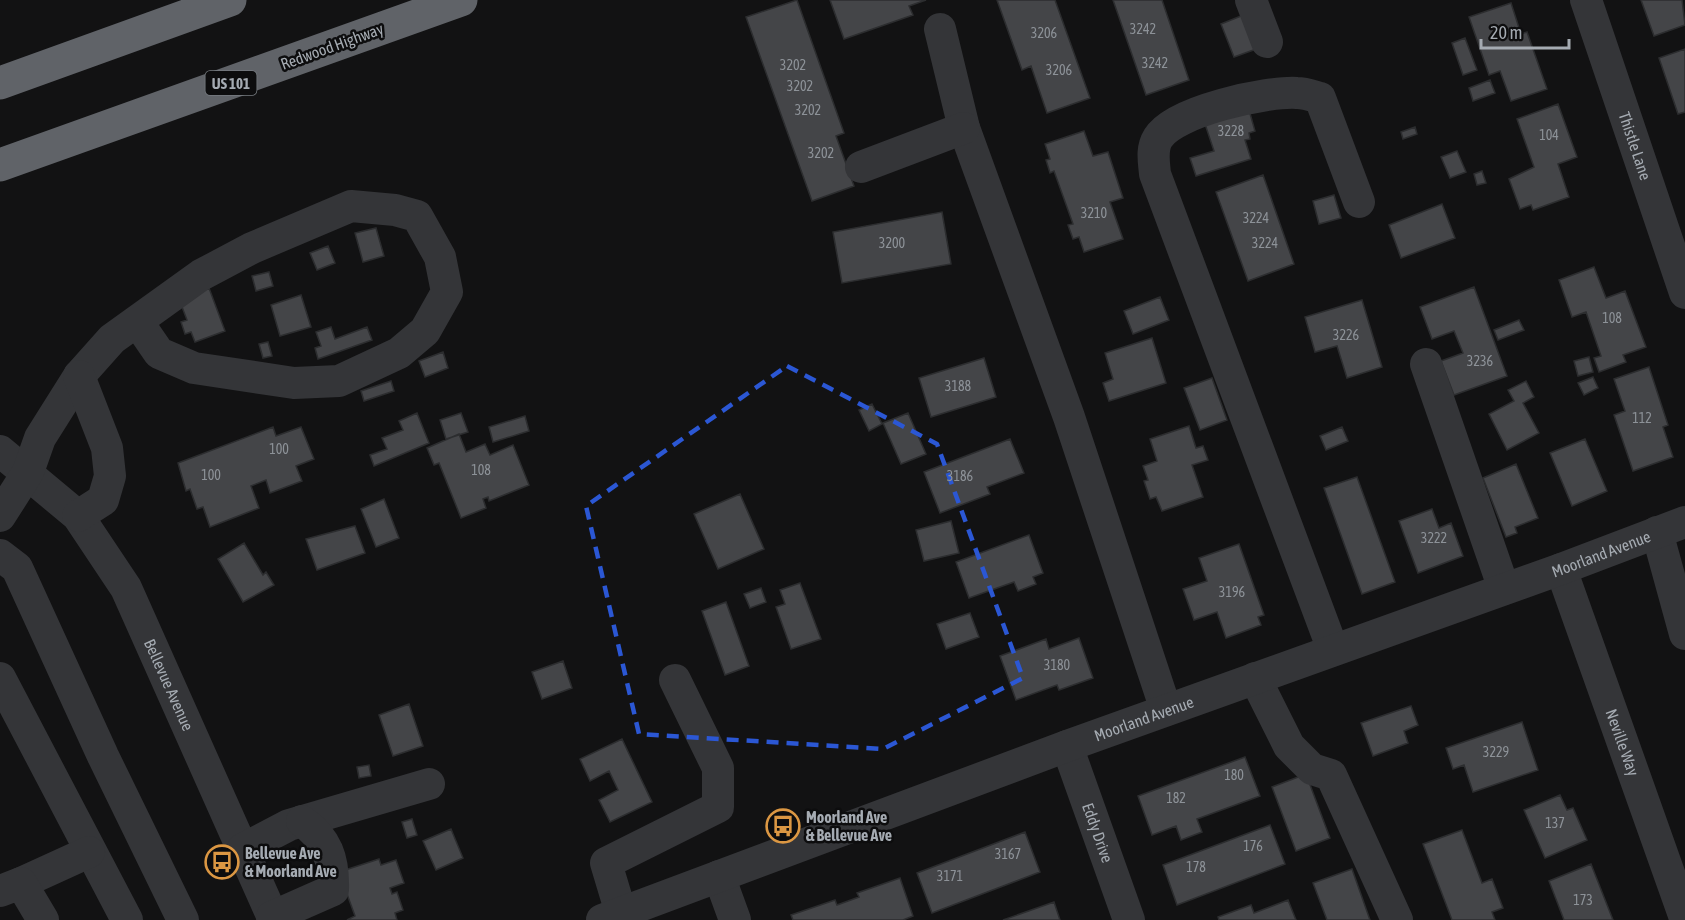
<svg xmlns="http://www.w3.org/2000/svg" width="1685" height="920" font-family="'Asap Condensed',sans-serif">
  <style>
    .building { fill: #444548; stroke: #2c2d2f; stroke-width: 1.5 }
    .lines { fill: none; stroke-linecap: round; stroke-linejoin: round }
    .minor { stroke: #343538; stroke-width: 32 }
    .highway { stroke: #606368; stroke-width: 33 }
    .marked { fill: none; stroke: #2b57d4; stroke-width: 4.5; stroke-dasharray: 12 8; stroke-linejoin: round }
    .labels { text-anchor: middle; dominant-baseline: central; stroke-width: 5; stroke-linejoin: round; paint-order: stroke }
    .number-label { font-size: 14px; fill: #8d9298 }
    .shield { fill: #0d0d0e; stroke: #777c81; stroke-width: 1.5 }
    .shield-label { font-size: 15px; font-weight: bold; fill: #a5abb2 }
    .street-label { font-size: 16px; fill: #a5abb2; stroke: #0d0d0e }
    .poi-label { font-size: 16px; font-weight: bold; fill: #a5abb2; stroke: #0d0d0e; text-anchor: start }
  </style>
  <rect width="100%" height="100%" fill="#121213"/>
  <path class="building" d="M797,0L844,133L836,136L854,186L812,201L746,17Z
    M830,0H926L909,6L913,15L844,39Z
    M997,0H1055L1090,98L1047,113L1031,66L1022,70Z
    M1113,0H1162L1189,80L1146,95Z
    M1641,0H1682L1685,25L1654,36Z
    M1511,3L1521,34L1527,32L1547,89L1511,101L1500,71L1489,75L1469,17Z
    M1246,14L1259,48L1234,57L1221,24Z
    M1465,38L1477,70L1463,75L1452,43Z
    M1685,49V112L1678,114L1659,58Z
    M1490,80L1495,93L1473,101L1469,88Z
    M1558,104L1577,157L1558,164L1569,197L1533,210L1531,205L1520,209L1509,179L1534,167L1517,119Z
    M1249,110L1255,131L1249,133L1250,139L1245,140L1251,159L1196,176L1190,158L1214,151L1205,124Z
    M1415,127L1417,134L1403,139L1401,132Z
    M1084,131L1093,156L1108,152L1123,198L1110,202L1123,239L1084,252L1079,237L1073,239L1068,225L1073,224L1054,171L1050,173L1046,160L1050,159L1045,144Z
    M1457,151L1466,172L1450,178L1441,157Z
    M1482,171L1486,183L1477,185L1474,174Z
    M1263,175L1294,264L1248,281L1216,192Z
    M1334,195L1341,218L1319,224L1313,201Z
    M1442,204L1455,238L1401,258L1389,225Z
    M942,212L951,264L842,283L833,232Z
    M376,228L384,256L363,262L355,233Z
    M328,246L335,263L317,270L310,253Z
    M1594,267L1606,298L1625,291L1646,347L1623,355L1626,362L1599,372L1594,358L1601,356L1586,312L1572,317L1559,280Z
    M269,272L273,286L256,291L252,276Z
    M1474,287L1507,376L1454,395L1441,361L1463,353L1454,331L1432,339L1420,307Z
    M209,288L225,331L195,342L191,332L185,334L181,322L187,320L179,299Z
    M301,295L311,327L280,336L271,305Z
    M1160,297L1169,320L1133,334L1124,311Z
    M1362,300L1382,367L1347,378L1337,346L1315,352L1305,317Z
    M1519,320L1524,330L1498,340L1494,330Z
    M331,327L335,339L367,327L372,340L318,359L315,348L321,346L316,332Z
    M1152,338L1166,383L1109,401L1103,383L1113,379L1105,353Z
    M268,342L272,356L263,358L259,344Z
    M443,352L448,368L425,377L419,361Z
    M1589,357L1593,372L1578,376L1574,361Z
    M984,358L996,397L931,417L919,378Z
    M1649,367L1668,425L1663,427L1673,457L1633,471L1614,415L1625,411L1614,379Z
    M1593,377L1598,388L1584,395L1578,383Z
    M1212,378L1227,420L1200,430L1184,388Z
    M391,381L394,391L364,401L361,391Z
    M1526,381L1534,397L1523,403L1539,433L1507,450L1489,414L1514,401L1508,390Z
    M872,404L882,424L869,431L859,410Z
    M417,413L429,443L374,466L370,455L387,449L382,438L403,430L399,421Z
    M461,413L468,432L446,439L440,420Z
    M908,413L926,454L901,464L883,423Z
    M525,416L529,431L493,442L489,427Z
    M1189,426L1196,448L1203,446L1208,460L1192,465L1203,497L1162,511L1156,497L1150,499L1144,481L1148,480L1143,466L1157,461L1150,439Z
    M273,427L276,436L301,427L314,459L296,466L302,481L270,493L266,480L251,486L259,508L210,527L203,507L197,509L190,489L186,491L178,463Z
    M1342,427L1348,441L1326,450L1320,436Z
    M459,434L466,452L485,444L490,455L513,445L529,485L489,501L488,497L483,499L486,508L461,518L439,463L434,465L427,448Z
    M1010,439L1024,473L987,487L990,494L940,513L924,472Z
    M1585,439L1607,491L1572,506L1550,453Z
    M1516,464L1538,518L1515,527L1517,533L1506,537L1483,478Z
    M1357,477L1395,582L1362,594L1324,488Z
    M740,494L764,549L718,569L694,514Z
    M384,499L399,538L376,547L361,509Z
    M1432,509L1439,528L1451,523L1463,556L1418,573L1399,521Z
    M951,521L959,553L924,561L916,530Z
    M355,526L365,553L317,570L306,539Z
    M1029,535L1043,573L1033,577L1036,584L1018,591L1014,582L969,598L956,562Z
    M244,543L263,575L266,572L274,585L243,602L218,559Z
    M1239,544L1264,615L1258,617L1261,625L1226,638L1217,612L1194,620L1183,589L1207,581L1199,558Z
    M800,583L821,639L791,649L776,607L785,604L780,590Z
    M761,588L766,602L750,608L744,594Z
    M726,602L749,666L725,675L702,611Z
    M970,613L979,637L946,649L937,624Z
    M1079,638L1093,678L1059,690L1057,685L1016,700L1000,656L1046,639L1049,649Z
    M563,661L572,688L542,699L532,672Z
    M409,704L423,746L393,756L379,715Z
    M1411,706L1418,725L1404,731L1408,743L1373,756L1361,723Z
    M1522,722L1538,770L1473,792L1464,765L1453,769L1446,748Z
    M622,739L652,802L610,822L599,800L618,790L609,771L590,781L580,759Z
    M1245,757L1260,796L1197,819L1202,832L1181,840L1176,826L1152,835L1138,796Z
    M369,765L371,776L359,778L357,767Z
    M1306,774L1330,838L1296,851L1272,787Z
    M1560,795L1567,810L1573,808L1587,840L1545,858L1524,810Z
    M412,819L417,835L407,838L402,822Z
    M1270,825L1285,864L1177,905L1163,865Z
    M451,829L463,858L436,870L423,841Z
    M1462,830L1482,883L1492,879L1503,908L1492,912L1495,920H1452L1423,844Z
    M1025,832L1040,872L932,913L917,873Z
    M379,859L381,865L396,860L404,883L390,888L392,894L397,892L403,910L395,913L397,920H347L355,916L339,872Z
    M1591,864L1613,920H1564L1549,881Z
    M1352,869L1370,920H1327L1313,883Z
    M900,878L913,916L903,920H793L791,915L835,900L837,905L859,897L857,893Z
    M1288,900L1296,920H1219L1218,917L1251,905L1254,913Z
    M1054,902L1060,920H1003Z"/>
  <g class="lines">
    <g class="minor">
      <path d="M1251,0L1267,42"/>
      <path id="s1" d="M1586,0L1685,293"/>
      <path d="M940,29L964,128L1069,417L1166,710"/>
      <path d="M861,167L964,128"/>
      <path d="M1426,364L1504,589"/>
      <path id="s2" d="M0,451L78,516L126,588L274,920"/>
      <path d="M0,516L28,472L40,438L79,376L112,339L201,275L252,248L351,206L395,210L417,216L440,257L447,292L425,331L399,353L339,381L294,383L194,368L159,353L137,321"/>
      <path d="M78,516L103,500L110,476L107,448L79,376"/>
      <path d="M1657,532L1685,634"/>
      <path d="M0,555L17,568L103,756L183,920"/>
      <path id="s3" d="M1561,569L1685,918"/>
      <path d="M1333,650L1155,174C1154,162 1151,149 1158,138C1174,111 1267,91 1297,93C1305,93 1313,96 1320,98L1359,202"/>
      <path d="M0,678L127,920"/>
      <path d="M1255,678L1289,746L1312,769L1331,775L1397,920"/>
      <path id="s4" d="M1067,746L1129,920"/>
      <path d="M243,849L289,825L429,784"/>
      <path d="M719,876L735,920"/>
      <path d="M21,883L89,852"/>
      <path d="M0,891L21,883L43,920"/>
      <path d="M621,913L606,863L718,807V768L675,680"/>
      <path d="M272,917L333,890C334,859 327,839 302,821"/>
      <path id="s5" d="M602,920L1067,746L1561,569L1685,522"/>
    </g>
    <path class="highway" d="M0,83L230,0
      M0,165L461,0"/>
  </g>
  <path class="marked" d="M787,366L937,444L1023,678L883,749L639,734L586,506Z"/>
  <defs>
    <symbol id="bus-ring" viewBox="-11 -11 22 22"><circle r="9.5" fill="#0d0d0e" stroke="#db9743" stroke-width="1.5"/><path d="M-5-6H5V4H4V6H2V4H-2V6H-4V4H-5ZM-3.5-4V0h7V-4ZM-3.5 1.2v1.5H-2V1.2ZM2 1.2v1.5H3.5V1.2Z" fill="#db9743"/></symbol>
  </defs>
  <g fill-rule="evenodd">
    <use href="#bus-ring" x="764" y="807" width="38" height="38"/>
    <use href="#bus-ring" x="203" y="843" width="38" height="38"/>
  </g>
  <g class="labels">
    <g class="number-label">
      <text x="1143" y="29">3242</text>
      <text x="1044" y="33">3206</text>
      <text x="1155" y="63">3242</text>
      <text x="793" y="65">3202</text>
      <text x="1059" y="70">3206</text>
      <text x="800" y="86">3202</text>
      <text x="808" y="110">3202</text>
      <text x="1231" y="131">3228</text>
      <text x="1549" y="135">104</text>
      <text x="821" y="153">3202</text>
      <text x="1094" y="213">3210</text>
      <text x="1256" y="218">3224</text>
      <text x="892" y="243">3200</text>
      <text x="1265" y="243">3224</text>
      <text x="1612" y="318">108</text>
      <text x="1346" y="335">3226</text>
      <text x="1480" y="361">3236</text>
      <text x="958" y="386">3188</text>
      <text x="1642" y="418">112</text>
      <text x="279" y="449">100</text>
      <text x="481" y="470">108</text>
      <text x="211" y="475">100</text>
      <text x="960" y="476">3186</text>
      <text x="1434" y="538">3222</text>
      <text x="1232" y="592">3196</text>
      <text x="1057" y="665">3180</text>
      <text x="1496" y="752">3229</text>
      <text x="1234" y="775">180</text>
      <text x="1176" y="798">182</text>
      <text x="1555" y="823">137</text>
      <text x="1253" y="846">176</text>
      <text x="1008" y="854">3167</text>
      <text x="1196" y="867">178</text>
      <text x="950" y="876">3171</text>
      <text x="1583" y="900">173</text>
    </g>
    <rect class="shield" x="205.5" y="71" width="51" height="24" rx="4.5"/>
    <g class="shield-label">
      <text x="231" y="83">US 101</text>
    </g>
    <g class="street-label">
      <text transform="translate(332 46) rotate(-20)">Redwood Highway</text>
      <text stroke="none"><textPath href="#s1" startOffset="154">Thistle Lane</textPath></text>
      <text stroke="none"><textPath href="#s5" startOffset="1064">Moorland Avenue</textPath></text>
      <text stroke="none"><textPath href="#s2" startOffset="294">Bellevue Avenue</textPath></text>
      <text stroke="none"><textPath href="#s5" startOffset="578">Moorland Avenue</textPath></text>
      <text stroke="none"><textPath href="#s3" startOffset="184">Neville Way</textPath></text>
      <text stroke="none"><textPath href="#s4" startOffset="92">Eddy Drive</textPath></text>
    </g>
    <g class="poi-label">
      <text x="806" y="817">Moorland Ave<tspan x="806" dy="18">&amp; Bellevue Ave</tspan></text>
      <text x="245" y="853">Bellevue Ave<tspan x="245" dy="18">&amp; Moorland Ave</tspan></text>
    </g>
  </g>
  <path d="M1481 39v9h88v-9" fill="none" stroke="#a5abb2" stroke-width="3"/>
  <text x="1490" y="39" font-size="18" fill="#a5abb2" stroke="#0d0d0e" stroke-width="4.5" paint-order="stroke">20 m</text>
</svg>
